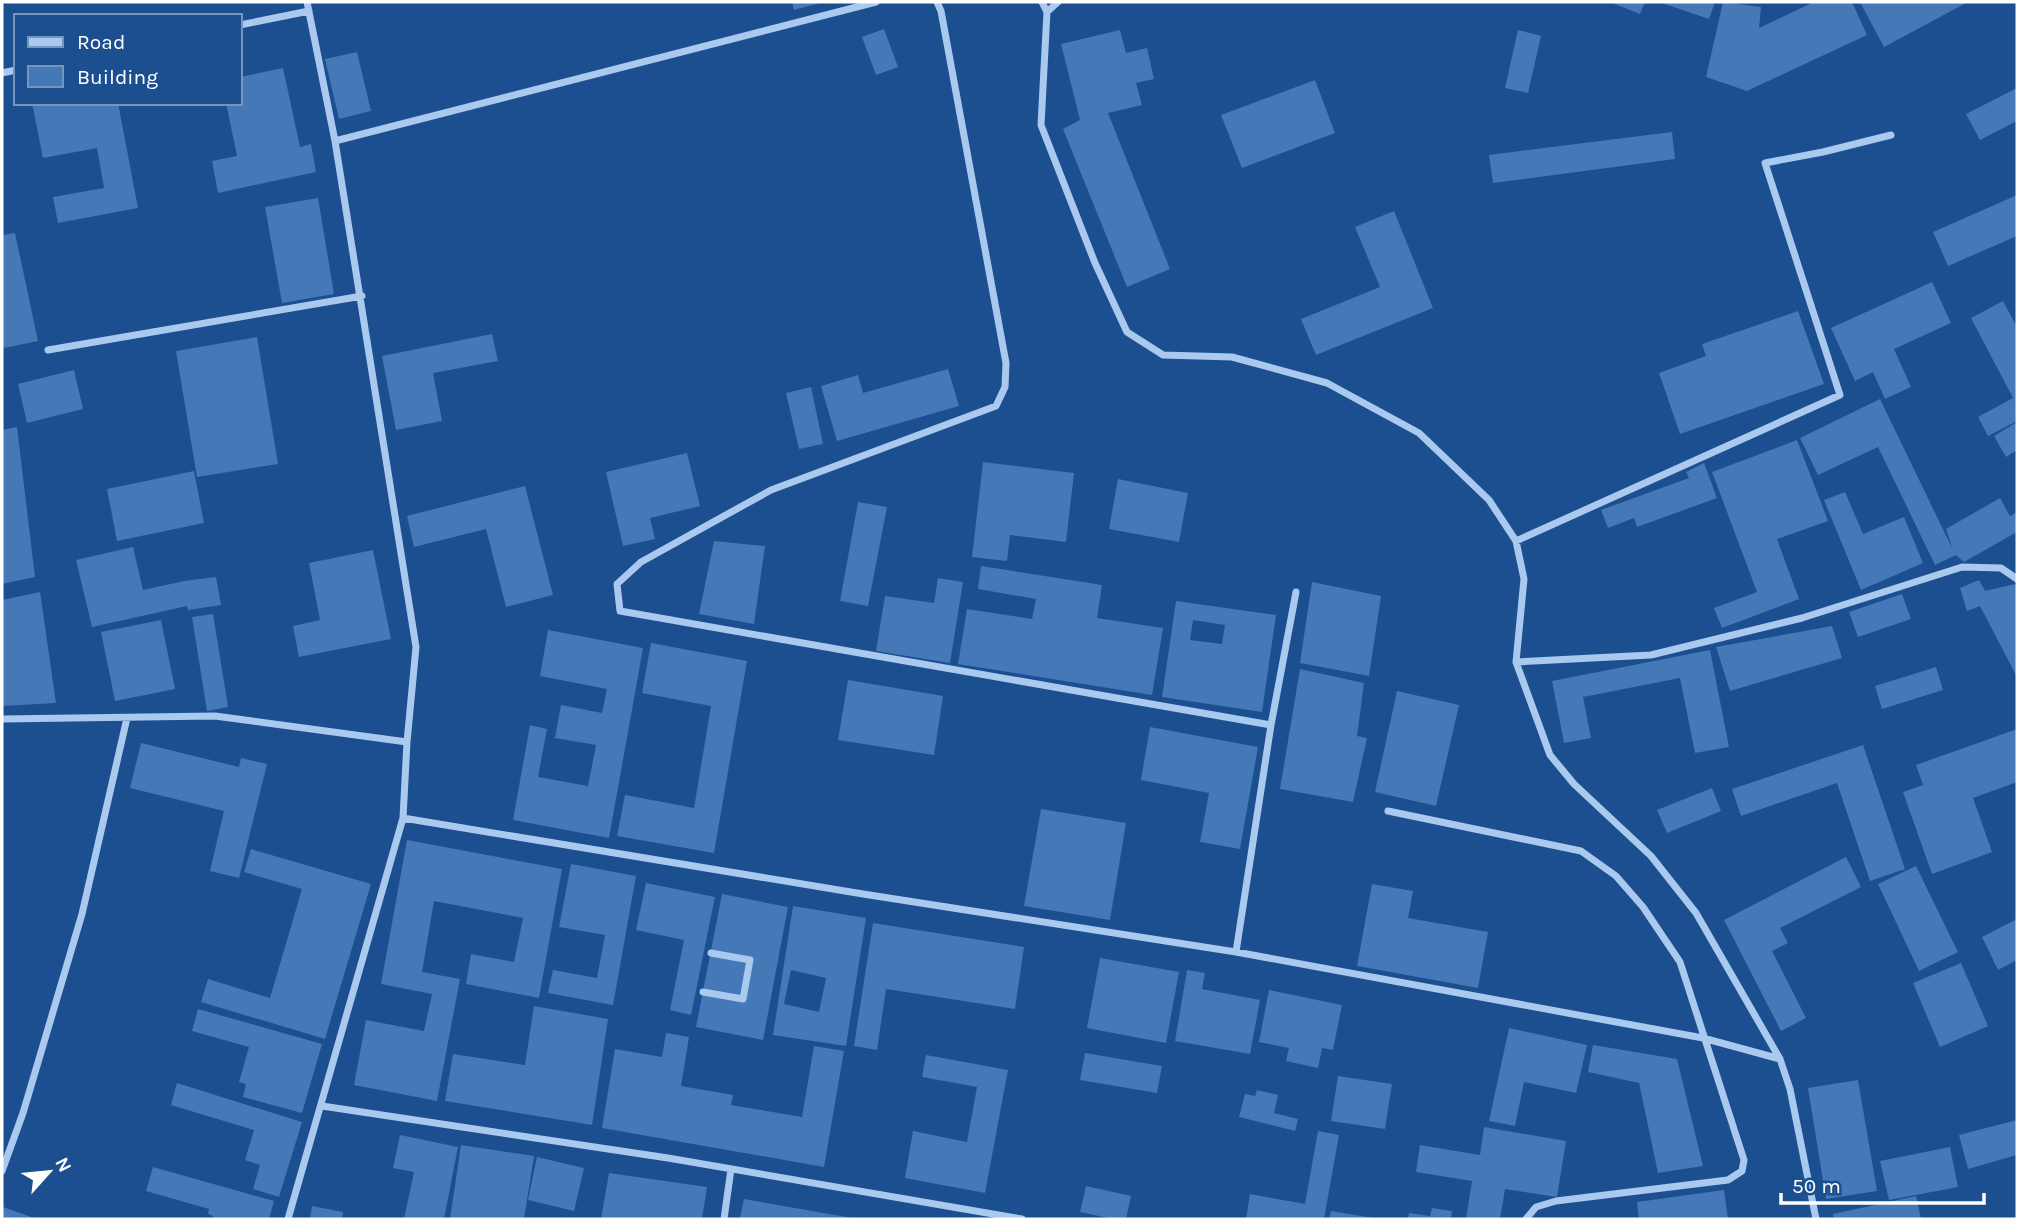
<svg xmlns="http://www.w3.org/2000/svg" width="2019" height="1221" font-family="Karla,sans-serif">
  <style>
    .building { fill: #4478b7; fill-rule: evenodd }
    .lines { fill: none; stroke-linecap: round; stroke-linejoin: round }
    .minor { stroke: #a9c9ee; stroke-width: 7 }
  </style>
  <rect width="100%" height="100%" fill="#1b4f8f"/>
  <path class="building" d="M792,2H820V3L794,10Z
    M1610,2H1645L1640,14Z
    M1659,2H1715L1709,19Z
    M1723,2L1761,7L1759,28L1814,2H1852L1867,35L1747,91L1706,77Z
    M1860,2H1968L1884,47Z
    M884,29L898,67L876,75L862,37Z
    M1120,30L1126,53L1147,48L1154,79L1136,83L1142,105L1108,113L1170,269L1127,287L1063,129L1080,120L1061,44Z
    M1518,30L1541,36L1528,93L1505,88Z
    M357,52L371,111L339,119L325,59Z
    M283,68L300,147L311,144L316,172L218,193L212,161L237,156L226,103H240V77Z
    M1315,80L1335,133L1242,168L1221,115Z
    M2017,88V121L1980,140L1966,114Z
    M32,103H118L138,208L58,223L53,197L104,188L97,148L43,158Z
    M1672,132L1675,159L1493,183L1489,155Z
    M2017,195V236L1948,266L1933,232Z
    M318,198L334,294L282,303L265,207Z
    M1394,211L1433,308L1316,355L1301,319L1380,287L1355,227Z
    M15,233L38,341L4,348L2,339V235Z
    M1932,282L1951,323L1894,349L1911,387L1885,399L1873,372L1855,381L1831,328Z
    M2003,301L2017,327V421L1988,436L1978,417L2013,398L1971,318Z
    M1798,311L1824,384L1680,434L1659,373L1706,356L1702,344Z
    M492,334L498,361L433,373L442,421L396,430L382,356Z
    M257,337L278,464L197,477L176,351Z
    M948,369L959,406L837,441L821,386L858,375L863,393Z
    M74,370L83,409L27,423L18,384Z
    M811,387L823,444L799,449L786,393Z
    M1880,399L1953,550L1946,529L2000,498L2010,516L2017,512V532L1964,562L1956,555L1935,565L1878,447L1818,475L1800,438Z
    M2017,422V450L2006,457L1994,436Z
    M17,427L35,577L2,584V430Z
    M1797,440L1828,521L1777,539L1799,599L1722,628L1714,608L1757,592L1712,472Z
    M687,453L700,506L650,518L655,539L623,546L606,472Z
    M983,462L1074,473L1066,542L1010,535L1007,561L972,557Z
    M1704,463L1717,498L1637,527L1634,518L1608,528L1601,510L1689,478L1686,472Z
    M194,471L204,523L117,541L107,489Z
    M1118,479L1188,493L1179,542L1109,529Z
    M525,486L553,595L506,607L486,529L414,547L407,516Z
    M1845,492L1863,534L1904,517L1923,563L1861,590L1824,500Z
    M858,502L887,507L868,606L840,601Z
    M714,541L765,546L754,624L699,614Z
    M133,547L143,590L184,581L216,577L221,605L188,610L187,606L92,627L76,560Z
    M373,550L391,639L299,657L293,626L320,620L309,563Z
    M981,566L1102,585L1097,618L1163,628L1152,695L958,664L967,609L1032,619L1036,599L978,589Z
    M938,578L963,582L950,663L876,651L885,596L934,603Z
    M1979,580L1985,591L2015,584L2017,591V677L1980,606L1967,611L1960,588Z
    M1312,582L1381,596L1369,676L1300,663Z
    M40,592L56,703L2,706V600Z
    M1902,594L1911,619L1858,637L1849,612Z
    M1176,601L1276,615L1262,712L1162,697ZM1193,620L1225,625L1222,644L1190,640Z
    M213,614L228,707L207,711L192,617Z
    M161,620L175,689L115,701L101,632Z
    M1832,626L1842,658L1730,691L1716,647Z
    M548,630L643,648L609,838L513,820L530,725L547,729L538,777L588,786L596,745L555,738L561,705L602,713L607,689L540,676Z
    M651,643L747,661L714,853L617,836L625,795L694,808L711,706L642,693Z
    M1710,650L1729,747L1695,753L1680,678L1583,697L1591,738L1564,743L1552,681Z
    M1936,667L1943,690L1882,709L1875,686Z
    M1300,669L1364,683L1357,736L1367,738L1353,802L1280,789Z
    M848,680L943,696L934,755L838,740Z
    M1397,691L1459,705L1436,806L1375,792Z
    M1150,727L1258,747L1240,849L1200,842L1209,793L1141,780Z
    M2017,729V782L1973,798L1992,852L1932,874L1903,792L1923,785L1916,765Z
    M141,743L239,767L241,758L267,764L239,878L210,871L224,811L130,788Z
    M1863,745L1905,869L1870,881L1837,783L1741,816L1732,789Z
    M1712,788L1721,811L1667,833L1657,810Z
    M1041,809L1126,823L1110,920L1024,906Z
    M407,840L562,869L539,998L466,984L471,954L514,962L523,918L434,901L422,972L460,979L437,1101L354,1085L366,1020L424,1031L432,994L381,984Z
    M251,849L371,884L325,1039L201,1002L208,979L270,998L302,889L244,872Z
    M1846,857L1861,887L1780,928L1788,943L1772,951L1806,1018L1781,1031L1724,920Z
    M571,864L636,876L613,1005L548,993L553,970L597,978L605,935L559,927Z
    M1916,866L1958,952L1919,971L1878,884Z
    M646,883L715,897L691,1015L670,1010L684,940L636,930Z
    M1372,884L1413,891L1408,918L1488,932L1478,988L1357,966Z
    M722,894L788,907L763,1040L696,1027Z
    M793,906L866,918L846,1046L773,1035ZM791,970L826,978L819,1012L784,1004Z
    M2017,919V960L1998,970L1982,937Z
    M873,923L1024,947L1015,1009L886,989L877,1050L854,1046Z
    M1100,958L1179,972L1166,1043L1087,1028Z
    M1961,963L1988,1026L1940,1047L1913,983Z
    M1187,970L1205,973L1202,989L1260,1000L1250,1054L1175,1041Z
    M1269,990L1342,1005L1333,1050L1322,1048L1318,1068L1286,1061L1289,1048L1259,1042Z
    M534,1006L608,1019L592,1125L445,1101L453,1054L525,1065Z
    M198,1009L322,1044L302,1113L243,1097L246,1084L239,1082L249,1047L192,1031Z
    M1509,1028L1587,1045L1576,1093L1524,1082L1515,1126L1489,1121Z
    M666,1033L689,1037L681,1086L733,1095L731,1105L802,1117L814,1046L844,1051L824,1167L602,1128L615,1049L662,1057Z
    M1593,1045L1677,1059L1703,1166L1658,1173L1639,1083L1588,1072Z
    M1085,1053L1162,1066L1157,1093L1080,1080Z
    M926,1055L1008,1070L985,1193L905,1178L913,1131L967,1142L977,1087L922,1077Z
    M1338,1076L1392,1084L1385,1129L1331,1121Z
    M1858,1080L1877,1191L1826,1199L1808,1088Z
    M177,1083L302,1122L279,1197L253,1189L260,1165L245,1160L254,1130L171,1105Z
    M1257,1090L1278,1095L1274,1113L1298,1119L1295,1131L1239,1117L1245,1094L1255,1096Z
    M2017,1120V1155L1968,1169L1959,1135Z
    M1484,1127L1566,1141L1557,1197L1505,1189L1500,1219H1466L1472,1181L1416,1172L1420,1145L1480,1155Z
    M1318,1131L1339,1135L1324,1219H1246L1250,1194L1305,1204Z
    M400,1135L458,1147L444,1219H404L414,1172L393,1168Z
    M461,1145L534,1156L524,1219H450Z
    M1950,1147L1958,1187L1889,1200L1880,1161Z
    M537,1157L584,1168L574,1211L528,1200Z
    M153,1167L274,1201L269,1219H212L213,1216L208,1214L209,1209L146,1191Z
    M609,1173L707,1187L702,1219H601Z
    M1086,1186L1131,1196L1126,1219H1113L1080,1212Z
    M1724,1190L1728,1219H1639L1637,1202Z
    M1916,1196L1921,1219H1834L1833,1214Z
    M744,1199L852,1218V1219L740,1218Z
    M312,1206L343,1212L342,1219H310Z
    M3,1207L37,1219H2Z
    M1432,1208L1452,1211L1451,1219H1408L1409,1213L1430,1216Z
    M1331,1211L1374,1218V1219H1329Z"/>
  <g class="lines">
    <path class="minor" d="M937,2L941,11L1006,363L1005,387L996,406L771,490L641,562L617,584L620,611L1271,725
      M1042,2L1047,12L1041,125L1095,263L1127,332L1163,355L1232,357L1327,383L1419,433L1489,500L1516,541L1524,579L1516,662L1550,755L1574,784L1651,856L1696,913L1780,1059L1790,1089L1816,1219
      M1047,12L1058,2
      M240,25L309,11
      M2,73L16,70
      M335,141L876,2
      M48,350L362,296
      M1516,541L1840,395L1765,163L1823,152L1891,135
      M1516,662L1651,655L1802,618L1962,567L2001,568L2017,579
      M2,719L215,716L407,742
      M1388,811L1581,851L1616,876L1643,907L1680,962L1744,1160L1742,1171L1728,1180L1556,1201L1536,1207L1526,1219
      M403,818L863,894L1236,952L1703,1038L1780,1059
      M1236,952L1271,725L1296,592
      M703,992L743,999L750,960L711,953
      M322,1106L668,1158L1022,1219
      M2,1171L23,1113L82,914L127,718
      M288,1219L403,818L407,742L416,647L335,141L307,2
      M724,1219L731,1169"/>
  </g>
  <rect width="2019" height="1221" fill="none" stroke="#ffffff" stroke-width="7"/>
  <rect x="14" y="14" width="228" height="91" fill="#1b4f8f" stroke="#7695bc" stroke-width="2"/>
  <rect x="28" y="37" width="35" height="10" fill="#a9c9ee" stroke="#7695bc" stroke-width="2"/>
  <text x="77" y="49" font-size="21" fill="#ffffff">Road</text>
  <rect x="28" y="66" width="35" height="21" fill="#4478b7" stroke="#7695bc" stroke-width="2"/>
  <text x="77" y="84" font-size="21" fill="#ffffff">Building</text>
  <g transform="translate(49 1172) rotate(63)" stroke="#1b4f8f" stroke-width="5" paint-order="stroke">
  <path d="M0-5L12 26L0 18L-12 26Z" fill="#ffffff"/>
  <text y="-10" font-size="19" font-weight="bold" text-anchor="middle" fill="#ffffff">N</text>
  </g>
  <path d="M1781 1193v10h203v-10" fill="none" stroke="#ffffff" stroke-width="3.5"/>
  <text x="1792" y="1193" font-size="21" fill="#ffffff" stroke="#1b4f8f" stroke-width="5" paint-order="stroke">50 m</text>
</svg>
